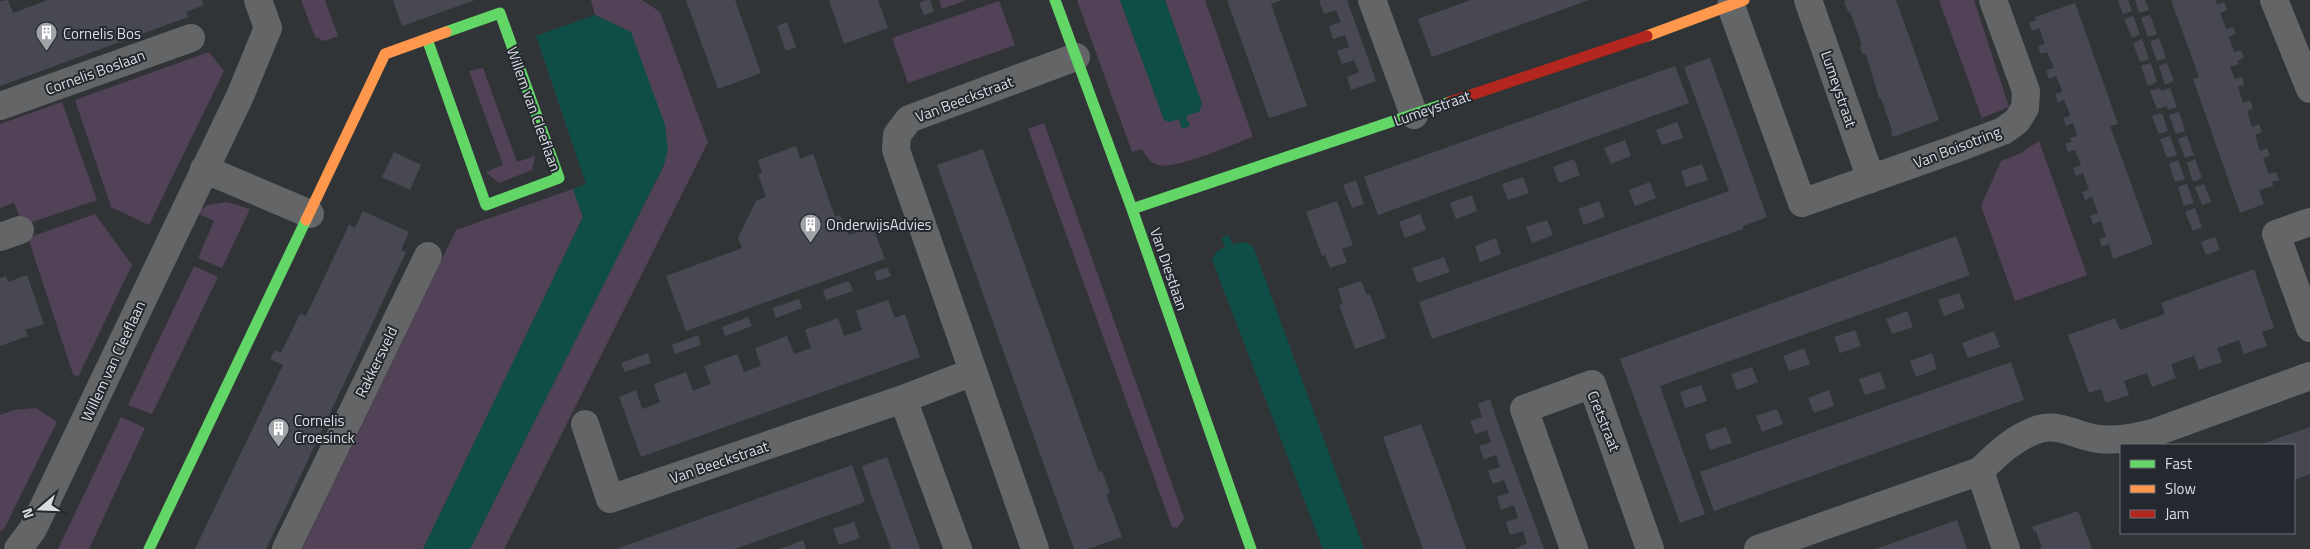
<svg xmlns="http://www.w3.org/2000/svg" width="2310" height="549" font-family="'Titillium Web',sans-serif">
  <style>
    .green { fill: #524258 }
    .water { fill: #0f4e46 }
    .building { fill: #484852 }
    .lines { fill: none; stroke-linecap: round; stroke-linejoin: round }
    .street { stroke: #636566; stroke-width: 28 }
    .fast { stroke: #63d668; stroke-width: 11 }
    .slow { stroke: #ff974d; stroke-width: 11 }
    .jam { stroke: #b3261e; stroke-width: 11 }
    .labels { text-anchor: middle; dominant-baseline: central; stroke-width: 4; stroke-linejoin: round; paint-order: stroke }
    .poi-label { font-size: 15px; fill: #dadee2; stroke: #24292f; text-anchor: start }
    .street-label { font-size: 15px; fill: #dadee2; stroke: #24292f }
  </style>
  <rect width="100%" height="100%" fill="#313437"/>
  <path class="green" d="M301,0H325L338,36L325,41L315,37Z
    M591,0H642L660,12L708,142L504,549H470L664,165L631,32L595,15Z
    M939,0H966L942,9Z
    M1077,0H1120L1164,119H1179L1182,128L1186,116L1202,104L1165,0H1205L1253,137C1233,144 1176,170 1158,165C1150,163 1146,156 1142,149L1132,152Z
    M1939,0H1974L2009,107L1982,118Z
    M999,1L1015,45L908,83L892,38Z
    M209,52L224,71L149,225L111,207L75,100Z
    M483,68L517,162L535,156L532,170L499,183L486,172L503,165L469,71Z
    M62,102L97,200L23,225L14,203L0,208V124Z
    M1044,123L1184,518L1177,528L1172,527L1028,129Z
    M2039,141L2087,275L2015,301L1981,206L2001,161L2021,153Z
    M573,189L583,217L423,549H302L456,230Z
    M227,202L250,209L222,268L198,258L214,221L197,213L207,205Z
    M95,214L132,265L78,377L73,374L28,238Z
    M194,266L218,277L152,414L128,405Z
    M36,408L57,422L4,529L0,532V415L15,410Z
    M121,417L145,428L89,549H58Z"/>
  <path class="water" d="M1120,0H1165L1202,104L1199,112L1186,116L1190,126L1182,129L1179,119L1170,122L1164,120Z
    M595,15L631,32L665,125L668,149L664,165L470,549H423L583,217L573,189L586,184L536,36Z
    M1229,235L1232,244L1244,242L1253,246L1364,549H1323L1212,260L1217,251L1225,247L1221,238Z"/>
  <path class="building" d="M8,0L13,13L48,0H202L204,5L186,12L188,17L0,86V1Z
    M393,0H475L402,26Z
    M686,0H735L761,73L718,89Z
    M829,0H878L888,28L844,44Z
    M926,0H930L934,12L924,15L919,3Z
    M1227,0H1282L1271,4L1307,106L1269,118Z
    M1322,0H1347L1376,81L1351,90L1347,77L1359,72L1354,60L1342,64L1337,51L1349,47L1345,35L1333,39L1329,26L1341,22L1336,10L1324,14L1319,1Z
    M1471,0H1589L1432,57L1418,19Z
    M1846,0H1896L1939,120L1893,137L1891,131L1892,130L1887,115L1885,114L1886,113L1881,98H1879L1866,54L1863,55L1861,50L1860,45H1862L1850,11L1848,12L1844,2Z
    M2118,0H2128L2132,11L2123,14Z
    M2135,0H2145L2149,10L2139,13Z
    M2171,0H2216L2217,5L2224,2L2227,10L2220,13L2226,29L2233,27L2236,34L2228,37L2230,40L2234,52L2241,50L2244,58L2237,61L2239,64L2230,67L2235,79L2242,77L2244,85L2238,87L2243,103L2250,100L2253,108L2247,111L2252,127L2259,124L2262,132L2255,135L2260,151L2267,148L2270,156L2263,158L2269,174L2276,172L2279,180L2272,182L2273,186L2259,190L2264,204L2240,213L2193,79L2199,77Z
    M2075,3L2118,124L2110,126L2153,244L2113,259L2109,244L2102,247L2099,239L2106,237L2101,221L2093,224L2090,216L2098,213L2092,197L2085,200L2082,192L2089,190L2083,173L2076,176L2073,168L2081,165L2075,150L2068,152L2065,144L2072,142L2070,138L2077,136L2073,123L2066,126L2063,118L2070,116V114L2064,100L2058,102L2055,94L2062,92V90L2056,76L2049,79L2046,70L2054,68L2047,52L2041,54L2038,46L2045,44L2039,28L2032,31L2029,23L2036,20L2035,17Z
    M2150,15L2157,34L2148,37L2141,18Z
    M2133,16L2140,34L2132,38L2124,19Z
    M787,22L796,47L786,51L777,26Z
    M2159,38L2166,58L2157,61L2150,42Z
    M2142,39L2149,59L2140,62L2133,43Z
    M1710,58L1767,217L1743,226V229L1432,339L1419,302L1729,191L1684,67Z
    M2151,63L2157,82L2148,86L2141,66Z
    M2167,63L2174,81L2165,85L2159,66Z
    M1675,66L1689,103L1378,215L1364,177Z
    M2160,88L2161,91L2170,88L2177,107L2168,110L2167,106L2157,109L2150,91Z
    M2179,112L2185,131L2176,134L2169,115Z
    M2162,113L2168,131L2159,134L2152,116Z
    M1677,122L1683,138L1662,145L1656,130Z
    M2170,136L2177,155L2167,158L2160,139Z
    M2187,136L2194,155L2185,158L2178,139Z
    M1625,140L1631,156L1611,164L1604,148Z
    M796,146L800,159L813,154L835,217L839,215L851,229L847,231L849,235L873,227L885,259L686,331L666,276L742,248L738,238L756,201L766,197L758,174L762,173L758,160Z
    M983,149L1099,472L1102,471L1110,493L1106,494L1122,537L1088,549H1074L937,165Z
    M394,152L421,165L410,190L382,177Z
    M1574,159L1580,175L1559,183L1553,167Z
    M2195,159L2202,178L2193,182L2187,163Z
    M2178,160L2185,179L2175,182L2169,164Z
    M1702,164L1708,180L1686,187L1681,171Z
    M1523,177L1529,193L1508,200L1502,184Z
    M1356,180L1364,204L1352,208L1343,185Z
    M1650,182L1656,198L1635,206L1629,190Z
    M2187,184L2194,203L2184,206L2178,187Z
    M2204,184L2211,202L2202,205L2195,187Z
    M1472,195L1477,211L1456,219L1450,203Z
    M1337,201L1353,245L1342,249L1347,262L1330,268L1325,255L1322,256L1306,212Z
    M1599,201L1605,217L1584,225L1578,209Z
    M2195,208L2202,227L2193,231L2185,212Z
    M363,211L409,232L401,250L406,252L266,549H195L283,365L270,359L275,350L281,353L300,314L306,316L349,225L355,228Z
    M1420,214L1426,230L1405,238L1399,222Z
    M1547,220L1553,235L1532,243L1526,227Z
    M1956,236L1970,275L1660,386L1705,514L1680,523L1620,359Z
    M2215,237L2220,250L2206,255L2201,242Z
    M1496,238L1501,254L1480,262L1475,246Z
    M1444,257L1450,272L1418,283L1412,268Z
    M887,267L891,276L877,281L874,272Z
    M2254,269L2274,328L2262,332L2267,346L2244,354L2239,340L2217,348L2222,362L2199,370L2194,356L2171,364L2176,378L2152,387L2147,373L2124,381L2129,395L2106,403L2101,389L2089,393L2068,335L2115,318L2120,330L2165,314L2161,303Z
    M27,275L44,324L25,330L28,336L0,346V278L6,276L8,282Z
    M849,281L853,291L826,300L823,290Z
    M1361,281L1367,295L1370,294L1386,338L1355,349L1339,305L1343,304L1338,289Z
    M1959,293L1965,308L1944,316L1938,300Z
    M799,299L802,308L776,318L773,308Z
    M888,300L895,318L905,314L920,357L641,457L619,397L636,390L642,409L651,406L660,402L654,384L686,372L693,391L702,387L711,384L704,366L737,354L744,372L752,369L761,366L755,348L787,336L794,354L803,351L811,348L805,330L838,318L844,336L862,330L856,311Z
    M1907,311L1913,327L1892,334L1886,319Z
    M748,317L752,326L725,336L722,327Z
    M1855,330L1861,346L1840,353L1834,337Z
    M1994,331L2000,347L1968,358L1962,343Z
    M698,335L701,345L675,354L672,345Z
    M1804,348L1810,364L1789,371L1783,356Z
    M648,353L651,363L625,372L621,363Z
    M1932,353L1937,369L1916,377L1910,361Z
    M2011,362L2024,400L1714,511L1700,472Z
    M1752,367L1758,382L1737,390L1731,374Z
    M1880,372L1886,388L1865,395L1859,379Z
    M1701,385L1707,401L1685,408L1680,392Z
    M1829,390L1834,406L1814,413L1808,398Z
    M1490,399L1499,426L1544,549H1515L1527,543L1523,531L1510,535L1506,522L1518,518L1514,505L1501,510L1497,497L1509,493L1504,480L1493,484L1488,471L1500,467L1496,455L1484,459L1479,446L1491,442L1487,430L1475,434L1470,421L1482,417L1478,404Z
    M1777,409L1783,424L1762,432L1756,416Z
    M1421,424L1440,475L1466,549H1423L1383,437Z
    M1726,427L1732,443L1710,450L1705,434Z
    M2310,427V474L2294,480V445H2259Z
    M887,457L909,518L920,549H891L870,491L862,466Z
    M852,465L865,502L735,549H616Z
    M2078,511L2092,549H2038L2042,547L2036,531L2034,532L2032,527Z
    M1957,520L1967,549H1876Z
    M854,522L860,538L839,545L833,529Z
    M803,540L806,549H779L793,544Z"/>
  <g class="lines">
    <path class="street" d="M1372,0L1414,115
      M1808,0L1871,179
      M2274,0L2310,89
      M1731,6L1802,203L1955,149L2003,131L2017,121L2025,108L2026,91L1993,0
      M0,106L191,38
      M204,169L310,214
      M2310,222L2276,234L2310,328
      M0,237L20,230
      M903,399L958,549
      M585,424L610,499L903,399L973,372
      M1980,471L2006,549
      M18,549L33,529L240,96L268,28L258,0
      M286,549L428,256
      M1035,549L896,150L897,135L909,119L1076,57
      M1574,549L1524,409L1592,384L1650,549
      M1758,549L1980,471C1997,454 2016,436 2039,429C2061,423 2078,437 2099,439C2119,441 2137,437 2156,432L2310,376"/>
    <path class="fast" d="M1055,0L1132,209L1251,549
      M427,39L486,205L559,178L500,13L446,32
      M1132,209L1450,102
      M149,549L306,220"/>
    <path class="slow" d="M1647,36L1744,0
      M306,220L385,54L446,32"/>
    <path class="jam" d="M1450,102L1647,36"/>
  </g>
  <defs>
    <symbol id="building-pin" viewBox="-11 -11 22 30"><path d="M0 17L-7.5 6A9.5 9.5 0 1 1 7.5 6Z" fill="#9fa2a6" stroke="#24292f"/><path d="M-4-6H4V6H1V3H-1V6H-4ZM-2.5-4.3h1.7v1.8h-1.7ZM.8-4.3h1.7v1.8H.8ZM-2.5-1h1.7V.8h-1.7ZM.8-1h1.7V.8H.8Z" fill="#fff"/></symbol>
  </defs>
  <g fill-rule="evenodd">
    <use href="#building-pin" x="34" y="20" width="25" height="34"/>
    <use href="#building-pin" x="798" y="212" width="25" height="34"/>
    <use href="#building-pin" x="266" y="416" width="25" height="34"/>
  </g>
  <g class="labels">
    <g class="poi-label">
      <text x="63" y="33">Cornelis Bos</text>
      <text x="826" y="224">OnderwijsAdvies</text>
      <text x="294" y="420">Cornelis<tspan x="294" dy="17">Croesinck</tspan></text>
    </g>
    <g class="street-label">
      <text transform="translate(95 72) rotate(-20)">Cornelis Boslaan</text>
      <text transform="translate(1839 89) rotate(71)">Lumeystraat</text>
      <text transform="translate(964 99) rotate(-21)">Van Beeckstraat</text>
      <text transform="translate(1432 108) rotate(-19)">Lumeystraat</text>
      <text transform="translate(534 109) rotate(70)">Willem van Cleeflaan</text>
      <text transform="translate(1957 147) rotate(-21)">Van Boisotring</text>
      <text transform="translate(1169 269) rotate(71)">Van Diestlaan</text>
      <text transform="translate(113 361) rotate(-65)">Willem van Cleeflaan</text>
      <text transform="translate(376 362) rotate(-64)">Rakkersveld</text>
      <text transform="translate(1604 421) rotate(68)">Cretstraat</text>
      <text transform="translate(719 462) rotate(-19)">Van Beeckstraat</text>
    </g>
  </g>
  <rect x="2120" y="444" width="175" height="90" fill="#24292f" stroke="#6d7177"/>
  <rect x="2130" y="460" width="25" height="8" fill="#63d668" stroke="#6d7177"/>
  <text x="2165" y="469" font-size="15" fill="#dadee2">Fast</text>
  <rect x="2130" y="485" width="25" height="8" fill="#ff974d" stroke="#6d7177"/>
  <text x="2165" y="494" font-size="15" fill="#dadee2">Slow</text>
  <rect x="2130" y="510" width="25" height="8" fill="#b3261e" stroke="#6d7177"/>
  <text x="2165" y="519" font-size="15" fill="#dadee2">Jam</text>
  <g transform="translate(40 509) rotate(251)" stroke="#24292f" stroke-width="4" paint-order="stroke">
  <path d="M0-4L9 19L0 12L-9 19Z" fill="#dadee2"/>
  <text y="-8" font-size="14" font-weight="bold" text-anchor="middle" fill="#dadee2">N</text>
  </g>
</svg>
